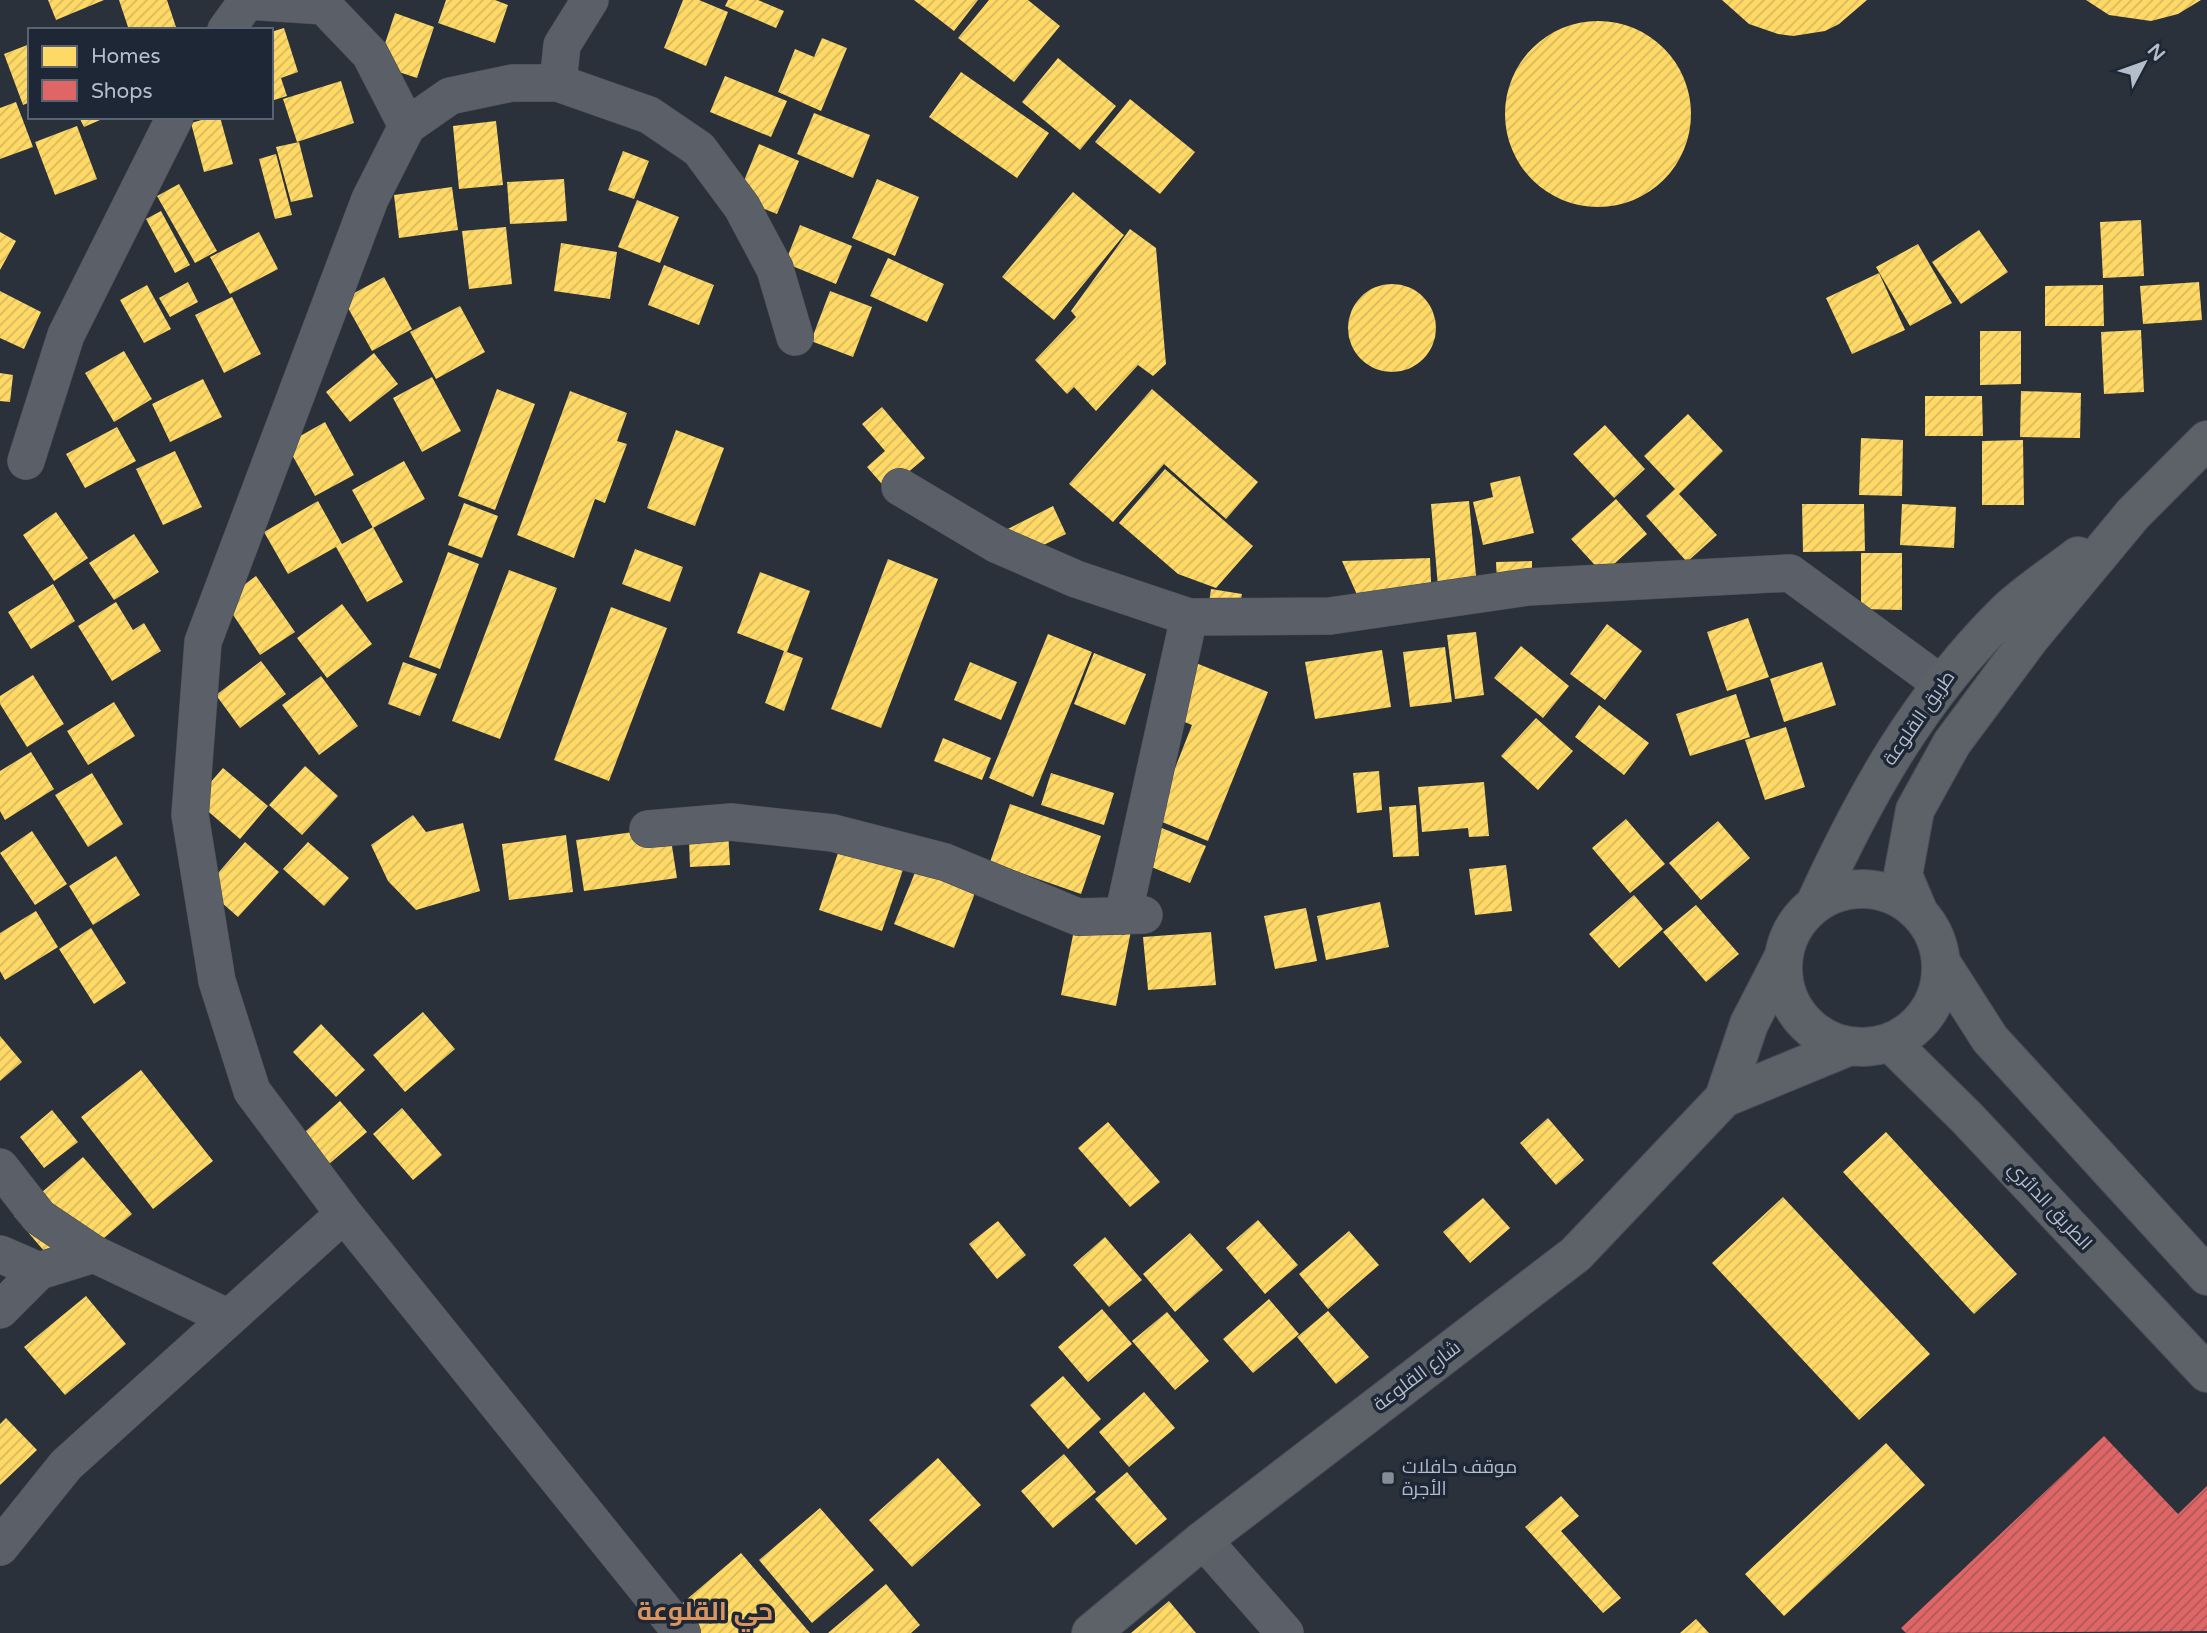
<svg xmlns="http://www.w3.org/2000/svg" width="2207" height="1633" font-family="'Varela Round',Cairo,sans-serif">
  <style>
    .homes { fill: url(#homes-hatch) }
    .shops { fill: url(#shops-hatch) }
    .lines { fill: none; stroke-linecap: round; stroke-linejoin: round }
    .minor-casing { stroke: #484d54; stroke-width: 38 }
    .major-casing { stroke: #484d56; stroke-width: 40 }
    .minor { stroke: #5b5f67; stroke-width: 37 }
    .major { stroke: #5d6269; stroke-width: 38 }
    .poi-dot { fill: #848c98; stroke: #1d2735; stroke-width: 2.5 }
    .labels { text-anchor: middle; dominant-baseline: central; stroke-width: 7; stroke-linejoin: round; paint-order: stroke }
    .street-label { font-size: 19px; fill: #b4bdca; stroke: #1d2735 }
    .poi-label { font-size: 19px; fill: #b4bdca; stroke: #1d2735; text-anchor: start }
    .district-label { font-size: 26px; font-weight: bold; fill: #da9460; stroke: #1d2735 }
  </style>
  <defs>
    <pattern id="homes-hatch" width="6" height="6" patternUnits="userSpaceOnUse" patternTransform="scale(1.75)"><rect width="6" height="6" fill="#ffd966"/><path d="M-1 1l2-2M0 6l6-6M5 7l2-2" fill="none" stroke="#d7b95e"/></pattern>
    <pattern id="shops-hatch" width="6" height="6" patternUnits="userSpaceOnUse" patternTransform="scale(1.75)"><rect width="6" height="6" fill="#e06666"/><path d="M-1 1l2-2M0 6l6-6M5 7l2-2" fill="none" stroke="#ad585a"/></pattern>
  </defs>
  <rect width="100%" height="100%" fill="#2a313a"/>
  <path class="homes" d="M48,0H104L56,20Z
    M119,0H167L177,30H129Z
    M446,0H495L508,5L495,43L438,23Z
    M683,0H699L728,12L706,66L664,48Z
    M728,0H758L784,11L776,28L725,6Z
    M914,0H978L954,31Z
    M989,0H1028L1060,26L1014,82L958,38Z
    M1722,0H1867L1839,24L1825,31L1793,36L1778,34L1749,24Z
    M2086,0H2201L2178,14L2151,21L2109,15Z
    M395,13L434,27L417,78L378,65Z
    M1505 114a93 93 0 1 1 186 0a93 93 0 1 1-186 0Z
    M284,28L298,72L281,78L287,96L271,101V32Z
    M822,38L847,48L821,111L778,92L795,49L814,57Z
    M30,44V102L23,105L4,54Z
    M1058,58L1116,106L1080,150L1022,102Z
    M961,72L1049,133L1017,178L929,117Z
    M725,76L787,101L771,137L710,112Z
    M341,81L354,123L297,142L283,99Z
    M1130,99L1195,152L1160,194L1095,142Z
    M16,102L33,147L0,159V108Z
    M814,113L870,135L853,178L797,154Z
    M79,117H107L84,127Z
    M212,117H220L233,164L204,172L191,123Z
    M496,121L503,185L459,189L453,126Z
    M77,126L97,179L55,195L35,142Z
    M299,142L313,197L291,202L276,147Z
    M759,144L799,161L777,214L737,198Z
    M623,151L649,161L634,199L608,190Z
    M276,154L292,215L275,219L259,159Z
    M564,179L567,221L510,224L507,182Z
    M877,179L919,197L895,256L852,238Z
    M179,184L217,251L195,263L157,196Z
    M452,187L458,230L399,238L394,195Z
    M1073,192L1124,235L1054,320L1002,277Z
    M637,200L679,217L660,263L618,247Z
    M161,211L190,265L175,273L146,219Z
    M2141,220L2144,276L2103,278L2100,222Z
    M800,225L852,246L836,284L785,263Z
    M506,227L512,284L469,289L462,231Z
    M1130,229L1156,248L1166,364L1153,376L1138,365L1096,411L1074,387L1067,394L1035,360L1076,317L1071,311Z
    M1979,230L2008,272L1961,304L1932,262Z
    M0,232L16,241L0,270Z
    M259,232L278,269L230,294L210,257Z
    M561,243L617,252L610,299L554,291Z
    M1918,244L1952,303L1910,326L1876,267Z
    M888,258L944,284L927,322L870,296Z
    M664,265L714,285L699,325L648,305Z
    M1879,273L1905,330L1852,354L1826,298Z
    M384,277L412,329L372,351L343,299Z
    M188,282L198,302L170,317L159,298Z
    M2199,282L2202,320L2143,324L2140,286Z
    M1348 328a44 44 0 1 1 88 0a44 44 0 1 1-88 0Z
    M147,285L171,329L144,343L120,300Z
    M2103,285L2104,326H2045V286Z
    M0,291L41,312L24,349L0,338Z
    M830,291L872,307L853,357L811,341Z
    M232,297L261,354L224,373L195,315Z
    M460,306L485,352L436,379L410,332Z
    M2141,330L2144,392L2104,394L2101,332Z
    M1980,331H2021V384L1980,385Z
    M124,351L152,399L114,422L85,373Z
    M374,353L398,384L350,422L326,392Z
    M0,373L13,375L10,402L0,401Z
    M432,377L461,431L422,452L393,398Z
    M203,379L222,417L170,442L152,404Z
    M497,389L535,404L495,510L458,496Z
    M1152,389L1258,482L1226,519L1164,464L1113,522L1069,484Z
    M570,391L627,413L617,441L627,444L605,503L595,499L574,558L517,535Z
    M2021,391L2081,393L2080,438L2020,437Z
    M1925,396H1982L1983,436H1925Z
    M882,407L925,458L887,490L867,467L885,451L862,424Z
    M1688,414L1723,451L1679,494L1717,535L1687,562L1646,516L1675,489L1644,456Z
    M325,422L354,475L315,496L286,444Z
    M1605,425L1645,469L1614,498L1573,454Z
    M117,427L136,461L85,488L66,454Z
    M676,430L724,448L695,526L647,508Z
    M1861,438L1903,440L1902,496L1859,495Z
    M2023,440L2024,505H1982V441Z
    M175,451L202,507L163,525L136,469Z
    M404,461L425,499L373,528L352,490Z
    M1165,469L1253,546L1216,588L1178,574L1119,523Z
    M1520,476L1534,533L1483,545L1473,502L1493,497L1490,483Z
    M1616,499L1647,534L1603,574L1571,539Z
    M318,501L342,544L373,527L403,582L367,602L336,547L288,574L264,532Z
    M1469,501L1478,596L1439,599L1431,504Z
    M464,503L498,516L482,558L448,545Z
    M1802,504H1864L1865,551L1803,552Z
    M1902,504L1956,507L1954,548L1900,545Z
    M1053,506L1066,534L1015,559L1002,532Z
    M56,512L88,558L54,581L23,535Z
    M134,534L159,572L114,600L89,563Z
    M635,549L683,567L670,602L622,584Z
    M448,552L479,564L440,669L409,657Z
    M1861,553H1902V610L1861,609Z
    M1430,558L1432,604L1362,606L1342,561Z
    M888,559L938,579L881,728L831,709Z
    M1532,561V580L1497,581L1496,562Z
    M509,570L557,588L500,739L452,721Z
    M760,572L810,591L787,652L803,658L784,711L765,703L784,651L737,633Z
    M256,576L295,632L260,655L223,600Z
    M53,584L75,621L31,649L8,612Z
    M1211,589L1242,594L1237,621L1207,616Z
    M116,602L133,630L144,623L161,651L112,681L78,626Z
    M342,604L372,644L327,678L297,638Z
    M611,607L667,628L609,781L554,760Z
    M1748,618L1769,677L1727,691L1707,632Z
    M1607,624L1642,651L1605,700L1570,674Z
    M1476,632L1484,695L1455,699L1447,635Z
    M1048,634L1092,652L1033,797L989,778Z
    M1521,646L1569,686L1543,718L1494,678Z
    M1445,647L1452,702L1410,707L1403,652Z
    M1382,650L1391,707L1315,719L1305,662Z
    M1094,653L1146,674L1125,725L1074,704Z
    M1176,655L1268,692L1208,841L1155,819L1192,725L1155,710Z
    M261,661L286,694L240,728L216,695Z
    M403,662L437,674L420,716L388,704Z
    M970,662L1017,682L1001,720L954,700Z
    M1822,662L1836,705L1784,722L1770,679Z
    M33,675L64,724L27,747L0,704V696Z
    M321,676L358,726L319,755L282,705Z
    M1736,694L1750,737L1690,756L1676,714Z
    M114,702L135,736L88,765L67,731Z
    M1599,705L1649,743L1624,775L1575,737Z
    M1536,718L1573,751L1538,790L1501,756Z
    M1786,727L1805,787L1765,800L1745,740Z
    M943,738L991,758L982,780L934,761Z
    M31,752L54,789L5,820L0,811V771Z
    M305,766L338,796L302,835L269,805Z
    M223,768L268,806L240,839L195,800Z
    M1379,771L1382,810L1357,813L1353,773Z
    M92,773L123,824L88,847L55,795Z
    M1051,773L1114,793L1104,825L1041,805Z
    M1484,782L1489,836L1469,837L1468,828L1422,832L1418,787Z
    M1010,804L1101,836L1081,894L990,862Z
    M1416,805L1419,856L1393,857L1389,807Z
    M727,812L730,865L690,867L688,814Z
    M413,815L426,832L463,823L480,891L416,910L388,881L371,845Z
    M1626,819L1665,864L1630,893L1592,848Z
    M1718,821L1750,858L1701,900L1669,863Z
    M1152,824L1206,846L1190,883L1137,861Z
    M669,827L677,878L584,891L576,840Z
    M32,831L67,884L35,905L0,853Z
    M566,835L573,892L509,900L502,844Z
    M844,835L907,858L882,931L819,910Z
    M245,842L279,872L238,917L205,888Z
    M308,842L349,878L324,906L283,869Z
    M116,856L140,895L93,925L69,886Z
    M1506,865L1512,911L1475,915L1469,869Z
    M916,870L975,893L954,948L894,924Z
    M1634,895L1663,929L1619,968L1589,934Z
    M1380,902L1389,947L1326,960L1317,916Z
    M1696,905L1739,954L1706,982L1663,932Z
    M1306,908L1317,961L1275,969L1264,916Z
    M36,911L58,947L5,980L0,971V933Z
    M1076,920L1131,931L1116,1006L1061,995Z
    M91,928L126,983L94,1004L59,949Z
    M1211,932L1216,985L1148,990L1143,937Z
    M423,1012L455,1049L405,1092L373,1055Z
    M321,1024L365,1070L336,1097L293,1052Z
    M0,1036L22,1062L0,1081Z
    M141,1070L213,1161L153,1209L81,1117Z
    M340,1101L367,1132L323,1169L297,1139Z
    M402,1108L442,1155L413,1180L373,1134Z
    M52,1110L78,1142L44,1168L20,1137Z
    M1548,1118L1584,1160L1556,1185L1520,1143Z
    M1108,1122L1160,1182L1130,1207L1078,1148Z
    M1886,1132L2017,1274L1974,1314L1843,1172Z
    M83,1157L132,1214L63,1273L14,1216Z
    M1783,1197L1930,1354L1859,1420L1712,1263Z
    M1483,1198L1510,1228L1470,1263L1443,1232Z
    M1258,1220L1298,1265L1265,1294L1226,1248Z
    M998,1221L1026,1255L997,1279L969,1244Z
    M1349,1231L1379,1265L1328,1309L1299,1274Z
    M1190,1233L1223,1270L1175,1312L1143,1274Z
    M1105,1237L1142,1280L1109,1307L1073,1265Z
    M86,1296L126,1344L65,1395L24,1347Z
    M1269,1299L1299,1334L1253,1373L1223,1339Z
    M1102,1309L1132,1344L1088,1382L1058,1347Z
    M1328,1311L1369,1357L1336,1384L1297,1337Z
    M1167,1312L1209,1361L1175,1390L1132,1341Z
    M1063,1376L1101,1419L1068,1449L1030,1405Z
    M1144,1392L1175,1428L1129,1467L1099,1432Z
    M6,1418L37,1450L0,1485V1424Z
    M1886,1443L1925,1485L1784,1616L1745,1574Z
    M1064,1454L1096,1492L1053,1528L1021,1491Z
    M938,1458L981,1505L912,1567L869,1520Z
    M1127,1472L1167,1519L1136,1545L1095,1499Z
    M1561,1496L1579,1516L1561,1531L1621,1598L1603,1613L1525,1527Z
    M820,1508L874,1570L812,1623L759,1560Z
    M741,1553L810,1633H690L672,1612Z
    M886,1584L920,1625L911,1633H828Z
    M1169,1601L1196,1633H1131Z
    M1696,1619L1709,1633H1680Z"/>
  <path class="shops" d="M2104,1436L2178,1514L2207,1486V1631L1906,1633L1901,1628Z"/>
  <g class="lines">
    <defs>
      <path id="minor" d="M226,30L247,1L324,6L370,54L407,126
        M558,83L562,45L590,0
        M26,461L66,335L175,117
        M900,487L996,544L1076,579L1189,617L1330,616L1528,587L1790,573L1940,683
        M648,829L731,822L833,833L945,862L1078,917L1144,915
        M1123,916L1189,617
        M0,1167L39,1217L94,1254
        M0,1254L39,1271L94,1254L229,1318
        M0,1310L39,1271
        M1203,1540L1285,1633
        M0,1547L66,1465L344,1214
        M682,1633L344,1214L252,1091L217,981L190,815L203,642L370,199L407,126L450,96L512,83H558L649,115L699,149L742,207L775,269L795,337"/>
      <path id="major" d="M1783 968a79 79 0 1 1 158 0a79 79 0 1 1-158 0Z
        M1815,904C1866,793 1919,698 2007,611C2028,591 2055,574 2078,556
        M1919,913L1903,875L1915,810L1952,743L2030,638L2133,514L2207,440
        M1942,964L1990,1039L2207,1276
        M1890,1042L1967,1118L2207,1373
        M1724,1098L1749,1024L1784,956
        M1091,1633L1203,1540L1576,1254L1724,1098L1850,1046"/>
    </defs>
    <use href="#minor" class="minor-casing"/>
    <use href="#major" class="major-casing"/>
    <use href="#minor" class="minor"/>
    <use href="#major" class="major"/>
  </g>
  <rect class="poi-dot" x="1381" y="1471" width="14" height="14" rx="3.5"/>
  <g class="labels">
    <g class="street-label">
      <text transform="translate(1919 718) rotate(-55)">طريق القلوعة</text>
      <text transform="translate(2050 1206) rotate(47)">الطريق الدائري</text>
      <text transform="translate(1417 1376) rotate(-37)">شارع القلوعة</text>
    </g>
    <g class="poi-label">
      <text x="1402" y="1467">موقف حافلات<tspan x="1402" dy="22">الأجرة</tspan></text>
    </g>
    <g class="district-label">
      <text x="705" y="1611">حي القلوعة</text>
    </g>
  </g>
  <rect x="28" y="28" width="245" height="91" fill="#1d2735" stroke="#596371" stroke-width="2"/>
  <rect x="42" y="46" width="35" height="21" fill="#ffd966" stroke="#596371" stroke-width="2"/>
  <text x="91" y="63" font-size="21" fill="#b4bdca">Homes</text>
  <rect x="42" y="80" width="35" height="21" fill="#e06666" stroke="#596371" stroke-width="2"/>
  <text x="91" y="98" font-size="21" fill="#b4bdca">Shops</text>
  <g transform="translate(2144 63) rotate(49)" stroke="#1d2735" stroke-width="5" paint-order="stroke">
  <path d="M0-5L12 26L0 18L-12 26Z" fill="#b4bdca"/>
  <text y="-10" font-size="19" font-weight="bold" text-anchor="middle" fill="#b4bdca">N</text>
  </g>
</svg>
